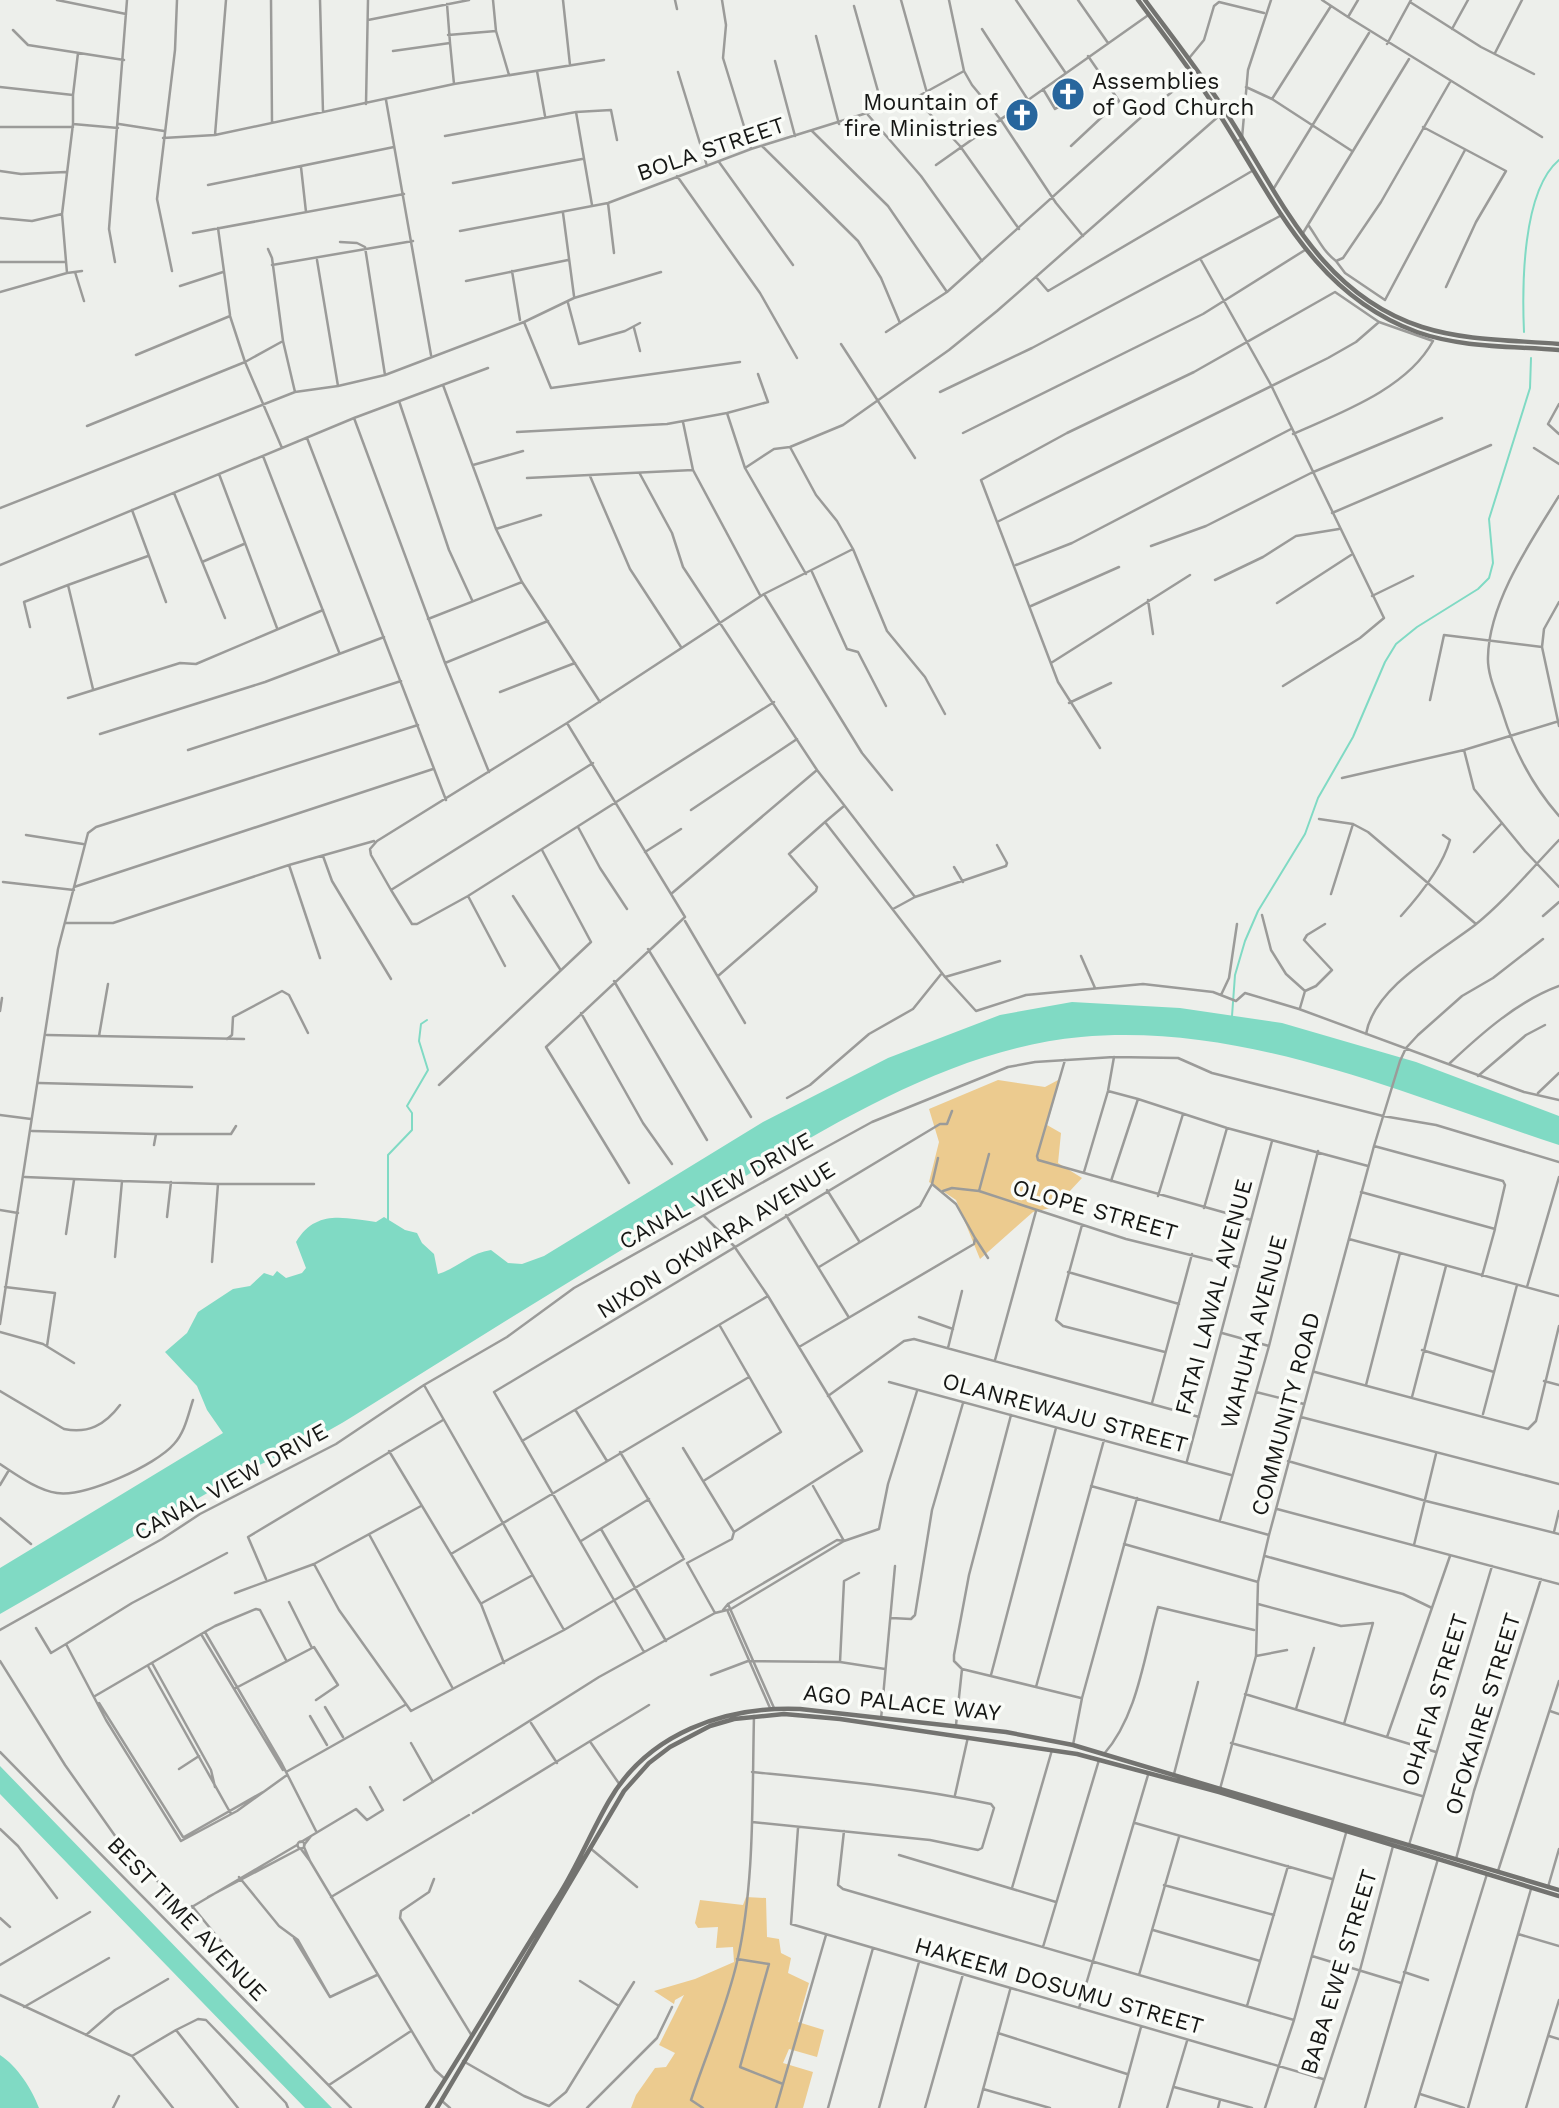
<svg xmlns="http://www.w3.org/2000/svg" width="1559" height="2108" font-family="'Work Sans',sans-serif">
  <style>
    .green { fill: #eccb8f }
    .water { fill: #80dac4 }
    .lines { fill: none; stroke-linecap: round; stroke-linejoin: round }
    .stream { stroke: #80dac4; stroke-width: 2 }
    .street { stroke: #9b9b99; stroke-width: 2.5 }
    .secondary { stroke: #737370; stroke-width: 4.5 }
    .labels { text-anchor: middle; dominant-baseline: central; stroke-width: 7; stroke-linejoin: round; paint-order: stroke }
    .poi-label { font-size: 23px; fill: #161715; stroke: #fafcf8; text-anchor: start }
    .street-label { font-size: 23px; fill: #161715; stroke: #fafcf8 }
  </style>
  <rect width="100%" height="100%" fill="#edefeb"/>
  <path class="green" d="M1060,1079L1047,1125L1061,1133L1058,1163L1082,1178L1055,1207L1033,1212L980,1259L956,1200L929,1182L939,1142L929,1109L998,1080L1045,1087Z
    M746,1897L766,1898L767,1937L779,1939L781,1953L791,1958L788,1973L809,1983L798,2022L824,2030L817,2057L789,2049L783,2063L813,2072L803,2108H631L636,2095L655,2068L666,2067L675,2053L659,2045L684,1995L675,2000L674,2004L654,1991L695,1979L734,1962L733,1947L716,1948L718,1927L698,1928L695,1923L700,1900L743,1905Z"/>
  <path class="water" d="M1072,1002L1180,1008L1282,1023L1416,1062L1559,1116V1145C1406,1095 1245,1022 1081,1037C947,1049 822,1131 710,1197C590,1268 473,1341 355,1415C316,1440 273,1457 232,1479C154,1523 78,1570 0,1614V1568L223,1433L207,1410L197,1386L165,1352L187,1333L198,1312L233,1289L250,1286L264,1273L273,1276L277,1271L286,1278L302,1273L306,1268L296,1242C316,1209 344,1218 376,1222L384,1217L405,1230L417,1233L422,1243L434,1254L438,1274C458,1268 470,1253 491,1250L508,1263L522,1264L544,1256L763,1122L888,1058L1000,1015Z
    M0,1766L288,2063L332,2108H305L0,1794Z
    M0,2055C17,2066 32,2089 39,2108H0Z"/>
  <g class="lines">
    <path class="stream" d="M1524,332C1522,287 1522,191 1559,160
      M1232,1016L1235,975L1245,941L1258,911L1305,834L1318,798L1353,737L1385,662L1396,644L1417,627L1478,589L1489,578L1493,563L1489,519L1530,388L1531,358
      M388,1222V1155L412,1130V1113L407,1106L428,1070L419,1041L421,1024L427,1020"/>
    <path class="street" d="M57,0L126,14
      M271,0L272,122
      M320,0L323,112
      M493,0L496,31L509,75
      M563,0L570,65
      M675,0L677,9
      M722,0L726,25L723,58L751,149
      M901,0L927,93
      M949,0L964,71L972,85L1001,120L1056,203L1083,236
      M1016,0L1065,72
      M1078,0L1108,43
      M1322,0L1348,17
      M1358,0L1348,17L1542,137
      M1410,2L1481,47L1534,74
      M854,6L883,109
      M368,20L469,0
      M982,29L1028,100
      M1452,29L1468,0
      M13,30L28,45L124,60
      M448,35L496,31
      M816,36L839,124
      M450,43L454,84
      M1387,44L1411,0
      M393,51L450,43L447,4
      M1495,53L1522,0
      M1190,57L1204,40L1214,6L1219,2L1264,13
      M775,61L795,136
      M537,71L545,116
      M678,72L707,166
      M0,87L73,95V124
      M1246,87L1272,99L1352,151
      M1043,89L1055,109L1070,101
      M73,95L78,53
      M915,98L960,146L1019,229
      M1272,99L1331,6
      M386,100L431,355
      M366,104L368,0
      M576,112L611,110L617,140
      M868,115L921,176L982,261
      M1230,116L1243,112
      M119,124L164,131
      M0,127H73
      M1423,127L1506,171L1476,222L1446,287
      M812,131L888,206L947,292
      M215,135L226,0
      M445,136L576,112L592,205
      M163,138L215,135L454,84L604,60
      M1237,142L1242,138L1248,70L1271,0
      M762,146L858,241L881,278L900,323
      M1071,146L1119,101L1088,56
      M719,162L793,265
      M936,165L1147,16
      M301,167L306,212
      M0,171L21,174L66,172
      M677,176L760,293L797,358
      M453,183L582,159
      M208,185L394,147
      M1274,188L1369,33
      M608,203L614,253
      M563,213L574,296
      M0,218L32,221L62,214
      M1309,226C1318,239 1323,251 1336,261L1343,258L1381,202L1450,82
      M218,228L230,315
      M460,231L608,203L751,149L915,98L964,71
      M193,233L404,194
      M1303,233L1409,59
      M340,242L357,243L365,247L385,375
      M1201,260L1271,385L1384,618L1360,638L1283,686
      M1336,261L1345,273L1385,300L1465,150
      M0,262H65
      M115,262L109,229L127,0
      M272,265L413,241
      M172,271L157,199L175,50L177,0
      M512,271L520,320
      M75,272L84,301
      M67,273L82,271
      M1036,277L1048,291L1252,171
      M466,281L568,260
      M180,286L223,272
      M0,292L67,273L62,214L73,124L118,128
      M568,303L579,344L625,331L640,323
      M524,322L551,388L740,362
      M634,328L640,351
      M886,332L947,292L1148,111L1192,76
      M283,341L295,392
      M841,344L915,458
      M136,355L230,316L245,362L282,448
      M443,385L496,529L541,515
      M338,386L385,375L524,322L574,298L661,272
      M940,392L1032,348L1280,216
      M399,401L449,550L472,600
      M1559,404L1548,424L1559,434
      M727,413L768,402L758,374
      M354,418L445,663L489,772
      M683,422L693,470
      M87,426L245,362L283,341L272,258L268,249
      M517,432L667,424L727,413L745,468
      M963,433L1203,314L1305,250
      M307,438L446,800
      M790,447L774,449L745,468L806,574
      M1534,448L1559,464
      M263,456L339,652
      M473,465L523,451
      M219,474L277,628
      M640,474L672,533L683,567L817,770L915,897
      M590,476L630,569L681,647
      M527,478L693,470L760,595
      M174,493L225,618
      M1559,496C1531,541 1489,602 1488,657C1487,675 1498,697 1503,714C1515,753 1532,785 1559,816
      M0,508L295,392L338,386L317,260
      M132,510L166,602
      M1332,513L1491,445
      M999,521L1328,358L1356,342L1379,322
      M496,529L522,582L600,702
      M1151,546L1206,526L1311,473L1442,418
      M853,549L887,631L925,677L945,714
      M202,562L244,544
      M0,565L354,418L488,368
      M1016,565L1072,543L1291,429
      M812,572L847,649L858,652L886,706
      M1215,580L1263,557L1296,536L1339,529
      M764,594L862,753L892,790
      M1372,596L1413,576
      M1148,600L1153,634
      M1559,602L1544,629L1542,647L1559,726
      M1277,603L1351,555
      M1031,606L1119,567
      M428,619L522,582
      M30,627L24,602L68,585
      M445,663L548,621
      M1051,663L1190,575
      M93,689L68,585L148,556
      M500,692L575,663
      M68,698L180,663L196,664L323,610
      M1430,700L1444,635L1542,647
      M1069,703L1111,683
      M567,723L685,917L546,1047L629,1183
      M100,734L265,682L384,637
      M1100,748L1058,682L981,480L1067,433L1194,372L1335,292L1379,322L1433,341C1407,389 1340,413 1293,434
      M188,750L401,681
      M1464,750L1474,789L1525,851L1559,887
      M593,763L391,890L371,855L370,849L377,841L567,723L764,594L853,549L837,521L816,495L790,447L843,425L949,350L997,311L1220,115
      M1342,778L1464,750L1556,722
      M844,806L825,822L945,977L976,1011L1026,995L1143,984L1213,992L1236,1001L1245,993L1299,1009L1524,1092L1559,1100
      M691,810L797,739
      M1319,819L1353,824L1368,832L1476,924
      M578,827L600,868L627,909
      M26,835L83,844
      M645,852L681,829
      M1474,852L1502,823
      M323,856L332,881L391,979
      M289,865L320,958
      M954,867L963,882
      M3,882L74,890
      M74,887L433,769
      M391,890L412,924H417L468,896L774,702
      M671,894L817,770
      M1331,894L1353,824
      M468,896L505,966
      M513,896L560,969
      M893,909L915,897L1006,866L1007,863L997,845
      M1262,915L1271,950L1286,974L1305,991L1300,1008
      M1401,916C1420,895 1442,868 1450,840L1443,835
      M1543,916L1559,902
      M685,921L745,1023
      M65,923H113L289,865L374,841
      M648,949L751,1117
      M1081,956L1095,988
      M718,976L816,891L817,887L789,854L825,822
      M945,977L1000,961
      M614,981L707,1140
      M1305,991L1316,986L1332,970L1304,940L1307,935L1325,924
      M1221,995L1229,978L1237,924
      M0,1011L2,998
      M581,1013L643,1123L672,1164
      M1366,1034C1374,987 1440,952 1475,925C1505,901 1532,868 1559,840
      M47,1035L244,1039
      M99,1036L108,984
      M227,1039L232,1035L233,1017L282,991L289,995L308,1033
      M1065,1060L1037,1156L1038,1160L1251,1220
      M1450,1063C1482,1033 1518,1001 1559,986
      M1478,1076L1526,1035L1545,1025
      M39,1083L192,1087
      M439,1085L591,942L542,850
      M1108,1091L1138,1099
      M1538,1093L1559,1073
      M787,1098L810,1085L869,1034L913,1009L942,973
      M0,1115L31,1119
      M32,1131L156,1134L154,1145
      M156,1134H231L236,1126
      M1374,1146L1503,1181L1505,1185L1495,1228
      M1084,1172L1108,1091L1114,1057
      M25,1177L122,1181L115,1257
      M122,1181L218,1184L212,1262
      M1111,1181L1138,1099L1227,1128L1368,1166
      M218,1184H314
      M932,1184L938,1158
      M827,1190L859,1241
      M943,1191L952,1188L979,1191L1126,1239L1239,1267
      M979,1191L989,1154
      M1361,1192L1495,1229L1482,1276
      M1158,1196L1183,1114
      M1204,1208L1227,1128
      M0,1210L18,1213
      M786,1215L848,1316
      M167,1217L171,1182
      M1082,1225L1056,1320L1063,1326L1165,1352
      M66,1234L74,1180
      M975,1238L988,1258
      M1349,1239L1559,1296
      M1068,1272L1179,1304
      M5,1287L55,1293L47,1346
      M1527,1287L1559,1177
      M919,1317L953,1329
      M0,1324L58,949L88,833L96,827L418,725
      M0,1332L43,1344L74,1363
      M1222,1333L1269,1346
      M799,1347L974,1244L975,1238L956,1204L932,1184L920,1206L819,1267
      M948,1348L962,1291
      M1422,1350L1494,1372
      M995,1360L1036,1211
      M1315,1372L1528,1429L1536,1421L1559,1326
      M1544,1381L1559,1385
      M889,1382L1231,1475
      M424,1385L564,1630
      M1366,1385L1400,1253
      M0,1391L64,1429C88,1434 105,1425 120,1405
      M1256,1392L1304,1404
      M828,1396L904,1341L914,1339L1199,1417
      M1412,1397L1446,1266
      M1152,1403L1192,1254
      M576,1411L607,1461
      M1483,1414L1517,1285
      M1301,1417L1559,1484
      M522,1441L768,1296
      M683,1448L734,1532
      M389,1451L481,1604L504,1663
      M620,1452L683,1557
      M1187,1461L1272,1141
      M1288,1461L1426,1501L1559,1534
      M0,1464C17,1475 37,1490 57,1493C86,1497 156,1465 174,1444C185,1432 188,1415 193,1400
      M705,1480L781,1432L720,1326
      M0,1485L9,1470
      M813,1486L844,1541
      M1091,1486L1269,1535
      M421,1506L314,1564L339,1610L411,1711L564,1630L684,1559
      M1277,1509L1559,1584
      M0,1518L31,1544
      M1220,1520L1269,1346L1318,1151
      M601,1529L666,1641
      M1554,1532L1559,1511
      M370,1536L452,1687
      M581,1541L649,1499
      M1124,1544L1258,1582
      M1414,1545L1436,1454
      M451,1554L749,1377
      M1265,1556L1403,1594L1432,1608
      M687,1563L732,1539L734,1532L862,1451L768,1296L734,1246L704,1216
      M687,1563L715,1613L731,1609L844,1541
      M266,1579L248,1537L443,1420
      M235,1593L314,1564
      M289,1602L312,1648
      M482,1603L531,1576
      M728,1604L774,1708
      M1258,1604L1341,1626L1373,1623L1344,1724
      M723,1610L728,1604L837,1540L844,1541L879,1529L888,1484L917,1391
      M728,1612L770,1708
      M891,1618L911,1619L915,1615L932,1510L963,1403
      M36,1628L51,1653L66,1644
      M0,1630L162,1539L200,1514L336,1444L424,1385L507,1337L574,1288L799,1162L872,1122L1008,1067L1035,1062L1114,1057L1178,1058L1212,1073L1383,1116L1436,1125L1559,1162
      M205,1632L282,1764L316,1831
      M201,1634L283,1770
      M644,1652L494,1392L940,1124H947L952,1111
      M1256,1656L1287,1650
      M0,1661L65,1765L118,1840L156,1879L178,1911H185L297,1845
      M840,1662L844,1581L859,1573
      M152,1663L211,1770L215,1787
      M148,1666L231,1814
      M962,1669L954,1661V1655L969,1575L1011,1415
      M962,1669L1081,1698
      M711,1675L748,1661L840,1662L885,1669
      M991,1675L1056,1428
      M1036,1687L1104,1440
      M234,1689L314,1647L338,1685L316,1700
      M1245,1694L1436,1752
      M95,1696L215,1626L256,1609L260,1610L286,1660
      M99,1703L183,1837
      M325,1707L343,1737
      M1296,1709L1314,1648
      M1550,1711L1559,1714
      M310,1716L327,1745
      M881,1719L895,1566
      M531,1723L557,1763
      M956,1725L962,1669
      M1387,1737L1450,1556
      M411,1743L433,1782
      M591,1743L620,1785
      M1231,1743L1422,1796
      M1073,1745L1082,1698L1137,1498
      M0,1752L351,2108
      M1104,1754C1138,1715 1144,1656 1158,1607L1254,1630
      M179,1769L199,1756
      M286,1772L405,1705
      M1174,1774L1198,1682
      M1220,1789L1256,1656L1258,1582L1269,1535L1374,1146L1400,1061L1406,1048L1418,1035L1462,996L1493,978L1543,939
      M955,1795L968,1737
      M404,1800L599,1677L715,1613
      M473,1813L649,1705
      M752,1822L930,1840L978,1850L982,1848L994,1808L991,1804C912,1787 833,1780 752,1772
      M1135,1823L1332,1879
      M798,1828L791,1924L1323,2079
      M0,1829L18,1846L57,1898
      M844,1831L838,1885L843,1889L1294,2020
      M311,1836L356,1809L367,1820L383,1810L370,1787
      M184,1837L263,1792
      M181,1841L106,1720L66,1644L132,1603L227,1553
      M181,1841L237,1811L287,1775
      M297.5 1845a3.5 3.5 0 1 1 7 0a3.5 3.5 0 1 1-7 0Z
      M301,1842L311,1836L304,1845
      M1409,1845L1492,1566
      M590,1848L637,1887
      M301,1849L310,1861L304,1847
      M899,1855L1056,1902
      M1456,1859L1474,1791L1541,1579
      M310,1861L435,2070L445,2079
      M1498,1871L1559,1681
      M239,1877L279,1926L298,1940L330,1997
      M434,1879L429,1892L401,1911L400,1918L472,2036
      M1164,1885L1274,1915
      M1548,1887L1559,1849
      M1012,1888L1052,1750
      M208,1897L299,1849
      M331,1897L469,1815
      M192,1906L246,1972
      M0,1918L10,1927
      M1153,1930L1260,1961
      M1518,1934L1559,1946
      M294,1938L330,1997
      M1043,1947L1099,1760
      M1312,1956L1401,1983
      M737,1959L769,1964L740,2067L783,2084
      M0,1965L90,1912
      M1404,1972L1428,1980
      M1139,1975L1179,1837
      M580,1981L619,2006L634,1982
      M0,1995L132,2056L173,2108
      M330,1997L377,1975
      M1247,2006L1288,1866
      M24,2007L109,1958
      M1079,2008L1148,1775
      M176,2030L198,2019L206,2020L286,2103L288,2108
      M998,2033L1127,2074
      M86,2035L115,2010L168,1979
      M1549,2036L1559,2039
      M132,2056L176,2030L238,2108
      M463,2061L524,2096L549,2106L566,2092L619,2006
      M329,2085L411,2031
      M1174,2087L1252,2108
      M983,2089L1050,2108
      M1420,2094L1464,2108
      M442,2101L450,2108
      M113,2108L119,2096
      M587,2108L657,2038L672,2007
      M703,2108L691,2100C706,2055 726,2009 737,1962C755,1884 752,1796 754,1716
      M776,2108L826,1935
      M828,2108L873,1948
      M879,2108L919,1962
      M925,2108L963,1974
      M978,2108L1010,1990
      M1119,2108L1141,2027
      M1167,2108L1187,2041
      M1218,2108L1220,2100
      M1265,2108L1294,2020L1346,1833
      M1315,2108L1360,1970L1393,1846
      M1365,2108L1438,1859
      M1415,2108L1487,1874
      M1468,2108L1531,1889
      M1526,2108L1559,2000"/>
    <path class="secondary" d="M1138,0C1166,38 1196,76 1221,117C1275,202 1315,295 1417,332C1462,348 1512,346 1559,350
      M1145,0C1173,38 1203,76 1229,117C1282,200 1320,294 1422,327C1466,341 1513,340 1559,344
      M427,2108C472,2038 514,1965 559,1895C578,1865 591,1832 609,1801C648,1733 725,1706 800,1709L1006,1732L1073,1745L1559,1890
      M437,2108L624,1791L649,1763L670,1747L710,1726L734,1719L784,1714L840,1719L1077,1754L1219,1792L1559,1896"/>
  </g>
  <defs>
    <symbol id="church-disc" viewBox="-11 -11 22 22"><circle r="9.5" fill="#28669d" stroke="#fafcf8"/><path d="M-1.2-6h2.4v3.5h3.3v2.4h-3.3V6h-2.4V-.1h-3.3v-2.4h3.3Z" fill="#fff"/></symbol>
  </defs>
  <g fill-rule="evenodd">
    <use href="#church-disc" x="1049" y="75" width="38" height="38"/>
    <use href="#church-disc" x="1003" y="96" width="38" height="38"/>
  </g>
  <g class="labels">
    <g class="poi-label">
      <text x="1092" y="81">Assemblies<tspan x="1092" dy="26">of God Church</tspan></text>
      <text x="998" y="102" text-anchor="end">Mountain of<tspan x="998" dy="26">fire Ministries</tspan></text>
    </g>
    <g class="street-label">
      <text transform="translate(711 149) rotate(-19)">BOLA STREET</text>
      <text transform="translate(716 1191) rotate(-29)">CANAL VIEW DRIVE</text>
      <text transform="translate(1095 1210) rotate(16)">OLOPE STREET</text>
      <text transform="translate(716 1240) rotate(-32)">NIXON OKWARA AVENUE</text>
      <text transform="translate(1214 1297) rotate(-75)">FATAI LAWAL AVENUE</text>
      <text transform="translate(1254 1332) rotate(-75)">WAHUHA AVENUE</text>
      <text transform="translate(1065 1413) rotate(15)">OLANREWAJU STREET</text>
      <text transform="translate(1286 1414) rotate(-75)">COMMUNITY ROAD</text>
      <text transform="translate(231 1482) rotate(-29)">CANAL VIEW DRIVE</text>
      <text transform="translate(1435 1700) rotate(-73)">OHAFIA STREET</text>
      <text transform="translate(902 1703) rotate(6)">AGO PALACE WAY</text>
      <text transform="translate(1483 1714) rotate(-73)">OFOKAIRE STREET</text>
      <text transform="translate(187 1919) rotate(46)">BEST TIME AVENUE</text>
      <text transform="translate(1339 1972) rotate(-73)">BABA EWE STREET</text>
      <text transform="translate(1059 1986) rotate(16)">HAKEEM DOSUMU STREET</text>
    </g>
  </g>
</svg>
